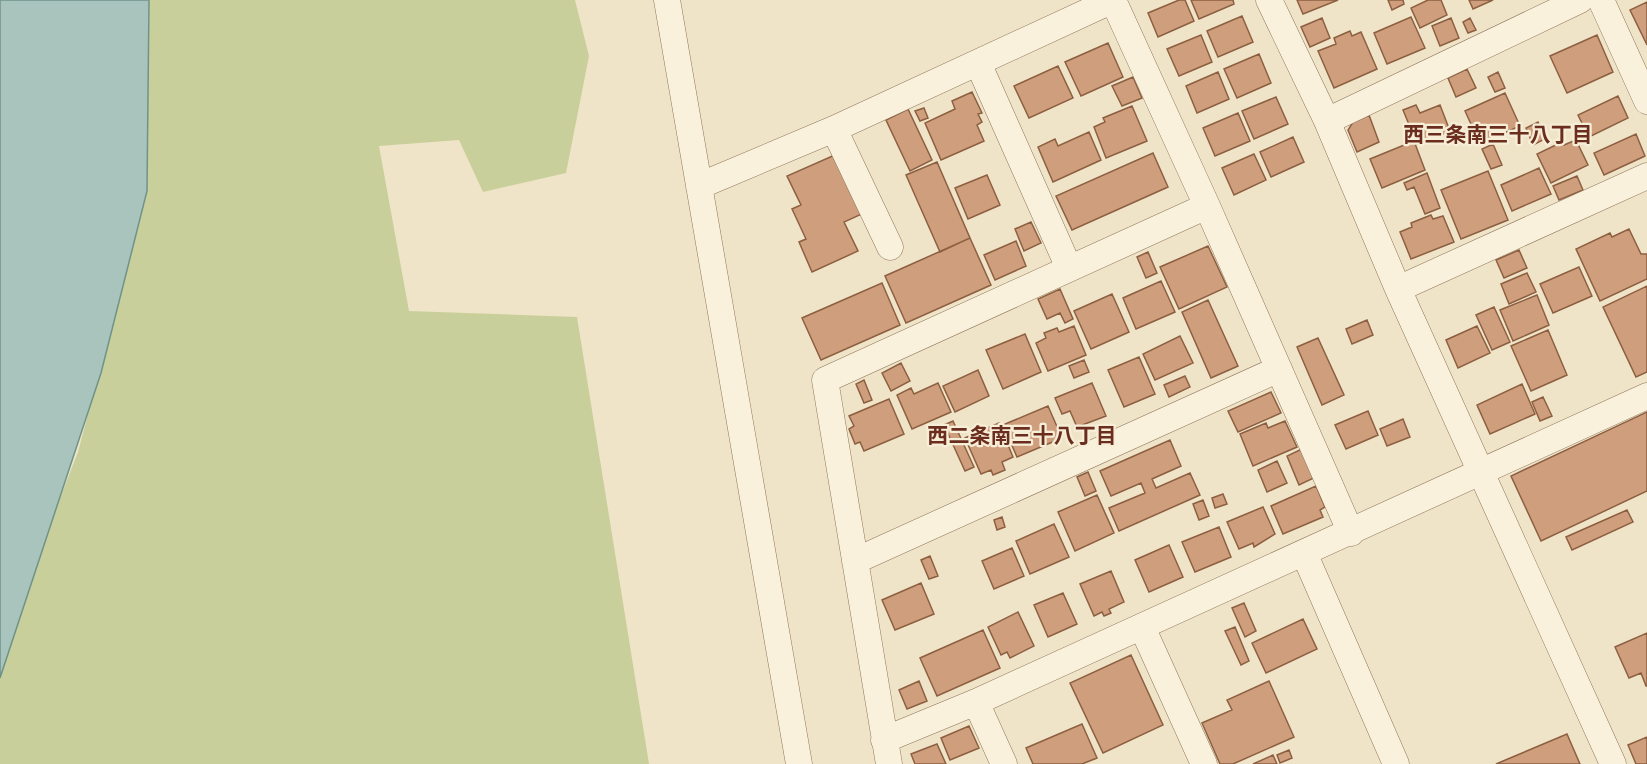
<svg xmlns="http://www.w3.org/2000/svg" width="1647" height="764" font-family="Georgia,'Noto Sans JP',serif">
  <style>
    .green { fill: #c9cf9b }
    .water { fill: #a9c4bc; stroke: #6f938a; stroke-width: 1.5 }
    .building { fill: #cf9f7d; stroke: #8d5f41; stroke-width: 1.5 }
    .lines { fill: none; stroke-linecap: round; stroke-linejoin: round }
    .minor-casing { stroke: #8d765c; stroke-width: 27 }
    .minor { stroke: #faf1dc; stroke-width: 26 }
    .labels { text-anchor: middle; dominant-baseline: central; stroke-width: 4.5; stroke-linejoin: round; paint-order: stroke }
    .neighbourhood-label { font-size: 21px; font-weight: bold; fill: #6b2e1e; stroke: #f7eed8 }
  </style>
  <rect width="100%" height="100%" fill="#f0e4c8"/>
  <path class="green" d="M149,0H575L589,56L566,173L483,192L459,140L379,146L409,311L577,317L649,764H0V678L53,516L78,452L147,191Z"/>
  <path class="water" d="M0,0H149L147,191L101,373L0,678Z"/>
  <path class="building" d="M1179,0H1185L1194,21L1158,37L1148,13Z
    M1191,0H1233L1234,4L1199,19Z
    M1297,0H1338L1303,14Z
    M1388,0H1403L1404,4L1392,10Z
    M1428,0H1441L1447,15L1420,28L1411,8Z
    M1469,0H1493L1473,9Z
    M1647,2V45L1630,10Z
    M1242,16L1253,42L1218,57L1207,31Z
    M1411,17L1425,48L1387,64L1374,33Z
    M1322,18L1330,38L1310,47L1301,27Z
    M1451,18L1459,38L1440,46L1432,26Z
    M1470,18L1476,30L1468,33L1463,22Z
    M1350,31L1352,36L1361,32L1377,69L1334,88L1318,51L1336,44L1334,38Z
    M1201,35L1212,62L1179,76L1167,49Z
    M1597,35L1613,72L1567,93L1550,56Z
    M1108,43L1123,77L1081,96L1065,62Z
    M1259,54L1271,83L1237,98L1224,69Z
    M1058,66L1073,98L1029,118L1014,86Z
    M1467,69L1476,88L1456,97L1448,78Z
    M1218,72L1229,99L1197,113L1186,86Z
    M1498,72L1505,88L1495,92L1488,77Z
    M1133,77L1142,98L1122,106L1112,86Z
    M972,92L982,113L978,114L982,122L977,125L984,141L941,160L925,123L955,109L952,101Z
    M1505,93L1520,126L1480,144L1465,111Z
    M1618,96L1628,118L1589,137L1578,115Z
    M1276,97L1288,124L1254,139L1242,111Z
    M1416,105L1420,113L1440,105L1450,131L1417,144L1403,110Z
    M1132,106L1147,141L1106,158L1094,127L1105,122L1103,118Z
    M924,108L928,118L920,121L915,111Z
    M908,109L932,160L910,171L886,120Z
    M1238,113L1250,141L1215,156L1203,128Z
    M1369,115L1379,142L1357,152L1348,130L1353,122Z
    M1538,122L1545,139L1533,145L1526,128Z
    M1089,132L1101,160L1053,182L1038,147L1055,139L1058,146Z
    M1636,134L1645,156L1604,175L1594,153Z
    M1293,137L1304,162L1271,177L1260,152Z
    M1576,140L1588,165L1551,183L1537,154L1562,142L1564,145Z
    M1414,141L1425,170L1382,188L1370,159Z
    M1493,144L1502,165L1491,169L1482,149Z
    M1153,153L1168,187L1072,230L1056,196Z
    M837,154L864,213L844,222L858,251L812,272L799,242L806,239L792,209L801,205L787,176Z
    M1254,154L1266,180L1234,195L1222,168Z
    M937,162L970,238L940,252L906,175Z
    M1539,168L1551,194L1512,211L1501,185Z
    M1488,171L1508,220L1461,239L1441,190Z
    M1427,173L1440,208L1425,214L1414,187L1407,190L1404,183Z
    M987,175L1000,205L968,219L955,188Z
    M1577,176L1583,190L1559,200L1553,186Z
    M1431,215L1433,219L1443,216L1454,242L1411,259L1400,232L1412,227L1411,223Z
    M1031,222L1041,243L1024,251L1015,229Z
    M1629,229L1641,254H1647V279L1600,301L1576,249L1610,233L1612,237Z
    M970,238L991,285L906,323L885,276Z
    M1016,241L1026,266L995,280L984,255Z
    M1208,246L1227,287L1179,309L1160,267Z
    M1519,250L1527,268L1504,278L1496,260Z
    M1148,252L1157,273L1146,278L1137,257Z
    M1579,267L1592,296L1553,313L1540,284Z
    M1527,273L1536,292L1509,304L1501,284Z
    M1161,281L1175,312L1136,329L1123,298Z
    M882,283L900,325L821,360L802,318Z
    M1647,286V372L1636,377L1603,307Z
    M1060,289L1073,319L1065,323L1060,313L1047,319L1038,299Z
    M1112,294L1129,332L1091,349L1074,311Z
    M1537,295L1549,325L1513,341L1500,310Z
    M1208,300L1238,366L1211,378L1182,312Z
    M1494,307L1510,342L1492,350L1476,315Z
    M1367,320L1373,335L1352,344L1346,329Z
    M1074,326L1086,355L1048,371L1036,343L1046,338L1044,333L1057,328L1059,332Z
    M1477,326L1490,353L1458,368L1446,340Z
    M1548,330L1567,375L1531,391L1511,346Z
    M1025,334L1041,372L1003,389L986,350Z
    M1180,336L1193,363L1155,380L1143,354Z
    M1318,338L1344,395L1322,405L1297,347Z
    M1139,357L1155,394L1124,407L1108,370Z
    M1084,360L1089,372L1074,378L1069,366Z
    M901,363L910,381L891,391L882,373Z
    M978,370L989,396L955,412L943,386Z
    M1185,376L1190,387L1169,397L1164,385Z
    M864,380L872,400L864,403L856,384Z
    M938,383L951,412L912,429L897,395L911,388L914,394Z
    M1092,383L1106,416L1077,427L1070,411L1062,414L1055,398Z
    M1522,384L1535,414L1490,434L1477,405Z
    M1271,392L1281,413L1238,432L1228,411Z
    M1543,397L1552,416L1540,421L1532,402Z
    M889,399L904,434L864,451L860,442L855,444L849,429L854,426L849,416Z
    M1048,406L1062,438L1017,457L1003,425Z
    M1368,411L1378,435L1346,449L1335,425Z
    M1647,412V491L1541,541L1511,476Z
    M1403,419L1410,437L1387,446L1380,429Z
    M953,421L974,467L965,471L944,425Z
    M1285,421L1297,447L1253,466L1240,434L1266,423L1268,428Z
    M999,423L1013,457L1002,462L1005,470L993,475L991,470L981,474L965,438Z
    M1170,440L1181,466L1152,479L1156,488L1190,473L1200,495L1119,531L1109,508L1145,493L1141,483L1111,496L1100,471Z
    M1306,447L1320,475L1299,485L1287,456Z
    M1277,461L1287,483L1267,492L1258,470Z
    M1088,472L1096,491L1085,496L1077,477Z
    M1316,486L1325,507L1320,510L1323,517L1283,534L1271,506Z
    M1223,494L1227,504L1215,508L1212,498Z
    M1097,495L1114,533L1075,551L1058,512Z
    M1203,500L1209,516L1199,520L1193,504Z
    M1263,507L1275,534L1254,547L1253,543L1239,549L1227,522Z
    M1627,510L1633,522L1572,550L1566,537Z
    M1002,517L1005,527L997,530L994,520Z
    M1054,524L1069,557L1030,574L1016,541Z
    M1219,527L1231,557L1195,572L1182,542Z
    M1169,545L1183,577L1149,592L1135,560Z
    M1012,548L1024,576L994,589L982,561Z
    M930,556L938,576L929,579L921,560Z
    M1111,571L1124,602L1109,609L1111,613L1104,616L1102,612L1094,616L1080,584Z
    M921,583L934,614L895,630L882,600Z
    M1063,593L1077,624L1048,637L1034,605Z
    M1244,603L1256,631L1245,637L1232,608Z
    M1018,612L1034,646L1010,658L1007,652L1001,655L988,627Z
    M1303,619L1317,649L1266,673L1252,643Z
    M1235,627L1249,661L1241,665L1225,631Z
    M983,630L1000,668L937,696L920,658Z
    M1647,633V686H1646L1641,673L1629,678L1615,647Z
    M1131,655L1163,725L1103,753L1070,683Z
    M919,681L927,701L907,709L899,690Z
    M1269,681L1294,737L1233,764H1220L1202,723L1232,710L1227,700Z
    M1082,724L1097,758L1082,764H1033L1026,748Z
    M969,726L979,748L950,760L941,738Z
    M1567,734L1580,764H1496Z
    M1647,737V764H1636L1628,745Z
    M937,744L946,764H915L911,754Z
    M1289,750L1292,758L1280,763L1277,755Z
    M1273,755L1277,764H1253Z"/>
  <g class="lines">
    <defs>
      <path id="minor" d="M667,0L799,764
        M1113,0L1207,206L1351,533
        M1269,0L1327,121L1398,289L1613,764
        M1601,0L1647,101
        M978,63L1069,268
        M1327,121L1580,0
        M834,129L890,247
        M699,186L834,129L1113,0
        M1398,289L1647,176
        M1304,553L1396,764
        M855,561L1279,369
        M1142,627L1204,764
        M976,702L1004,764
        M884,740L976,702L1647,396
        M889,764L825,380L1207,206"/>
    </defs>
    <use href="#minor" class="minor-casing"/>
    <use href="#minor" class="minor"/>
  </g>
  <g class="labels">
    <g class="neighbourhood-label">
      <text x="1498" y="133">西三条南三十八丁目</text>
      <text x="1022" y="434">西二条南三十八丁目</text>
    </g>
  </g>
</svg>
